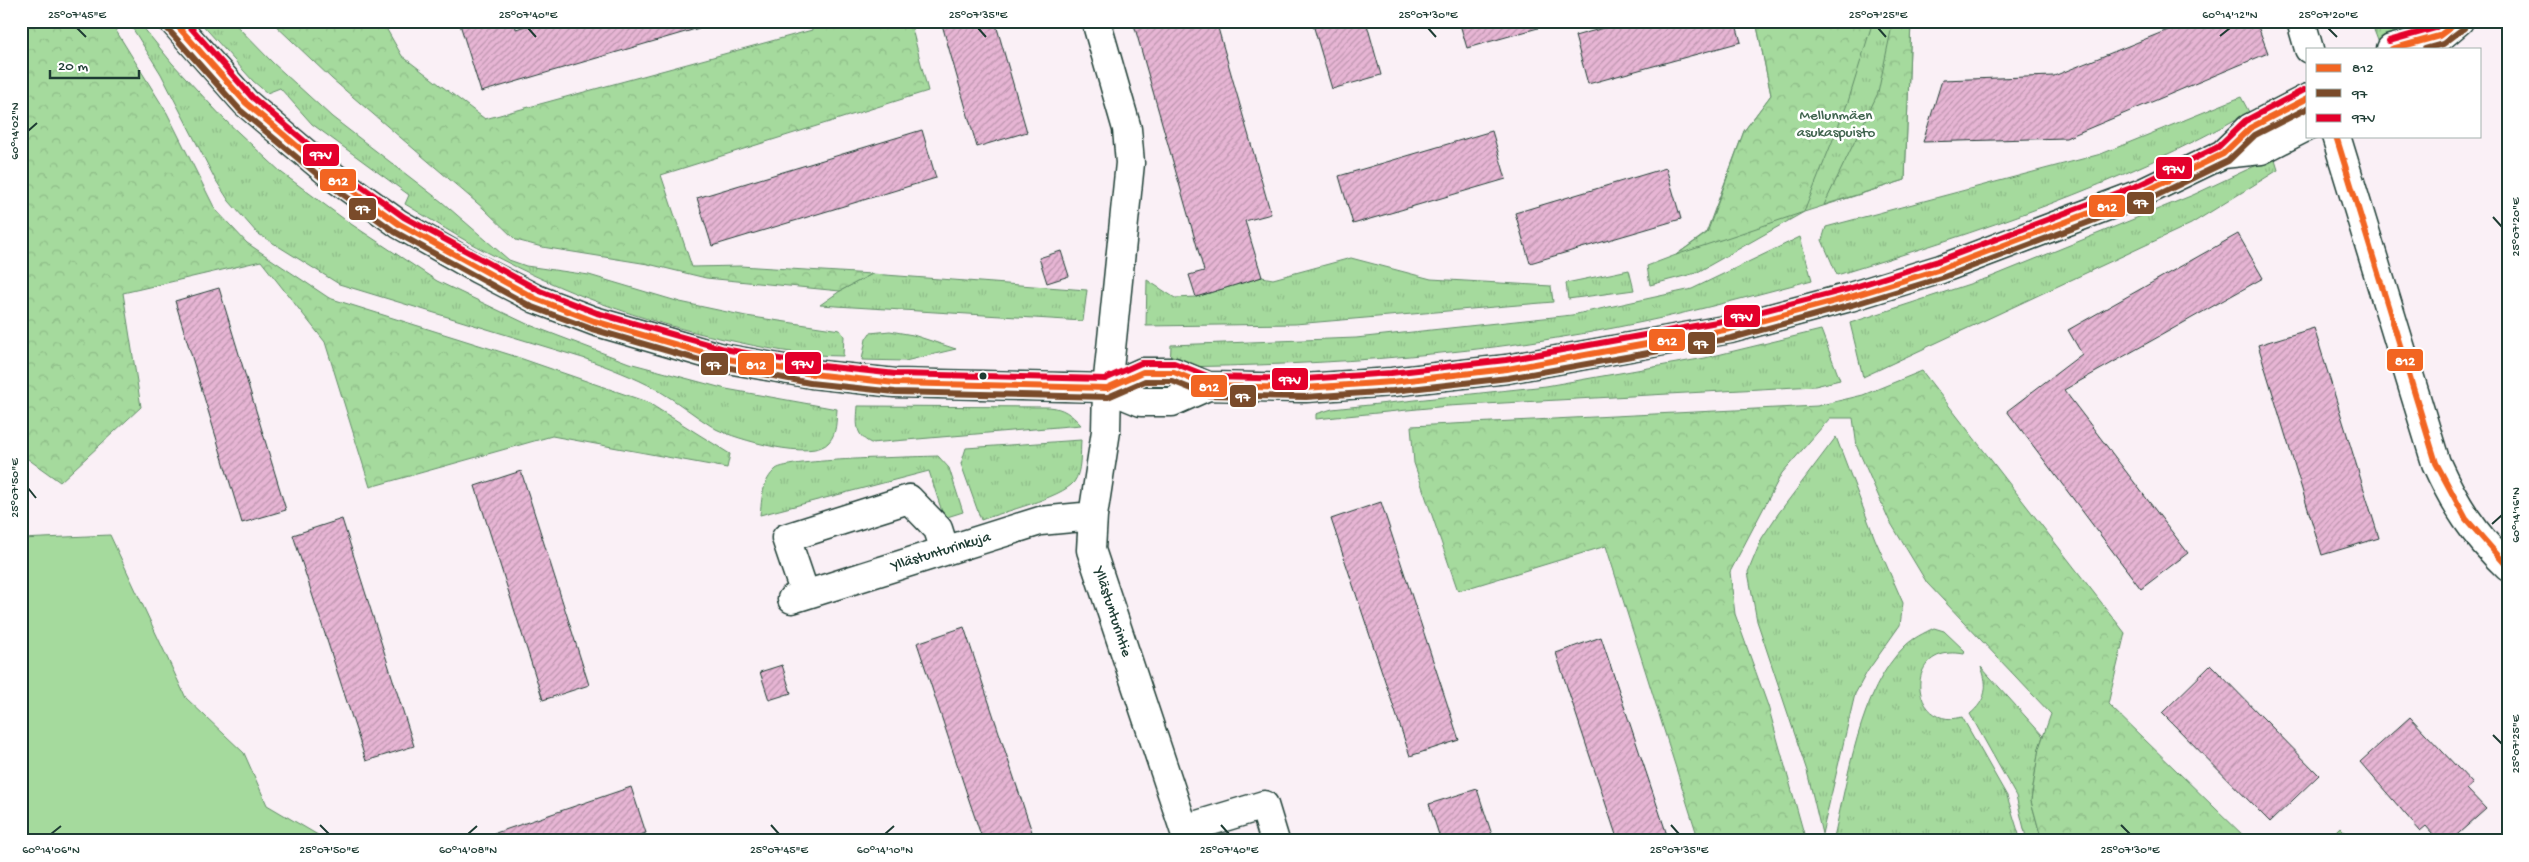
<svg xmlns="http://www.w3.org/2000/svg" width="2529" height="862" font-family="'Gochi Hand',sans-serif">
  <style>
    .grass { fill: url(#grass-tufts); stroke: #628c68 }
    .forest { fill: url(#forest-crowns); stroke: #628c68 }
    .garden { fill: #a5da9d; stroke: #628c68 }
    .building { fill: url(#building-hatch); stroke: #1f3d34 }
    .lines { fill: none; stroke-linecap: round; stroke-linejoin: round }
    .minor-casing { stroke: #1f3d34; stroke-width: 31 }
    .major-casing { stroke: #1f3d34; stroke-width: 31 }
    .minor { stroke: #fff; stroke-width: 28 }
    .major { stroke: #fff; stroke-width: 28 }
    .bus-1-casing { stroke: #fff; stroke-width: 10 }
    .bus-2-casing { stroke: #fff; stroke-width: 10 }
    .bus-3-casing { stroke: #fff; stroke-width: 10 }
    .bus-1 { stroke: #f26522; stroke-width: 6 }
    .bus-2 { stroke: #7a4b2a; stroke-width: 6 }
    .bus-3 { stroke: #e4002b; stroke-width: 6 }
    .ticks { fill: none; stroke: #1f3d34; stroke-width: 2 }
    .bus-dot { fill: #1f3d34; stroke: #fff; stroke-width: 2 }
    .labels { text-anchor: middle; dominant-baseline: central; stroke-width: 5; stroke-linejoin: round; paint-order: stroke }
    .park-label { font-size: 15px; fill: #40644e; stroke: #fff }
    .street-label { font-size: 15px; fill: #1f3d34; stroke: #fff }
    .line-badge { stroke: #fff; stroke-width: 2 }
    .badge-label { font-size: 14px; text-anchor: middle; font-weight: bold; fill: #fff }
    .neatline { fill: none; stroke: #1f3d34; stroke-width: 2 }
    .ticks-label { font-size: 12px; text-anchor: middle; fill: #1f3d34 }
  </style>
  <defs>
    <pattern id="grass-tufts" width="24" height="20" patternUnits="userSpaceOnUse" patternTransform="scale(1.25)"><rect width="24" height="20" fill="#a5da9d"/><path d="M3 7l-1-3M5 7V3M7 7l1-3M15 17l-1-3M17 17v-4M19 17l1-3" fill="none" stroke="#8ebc88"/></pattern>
    <pattern id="forest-crowns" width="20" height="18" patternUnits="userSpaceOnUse" patternTransform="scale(1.25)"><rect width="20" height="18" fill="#a5da9d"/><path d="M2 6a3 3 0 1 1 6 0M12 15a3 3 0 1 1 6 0" fill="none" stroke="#8ebc88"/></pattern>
    <pattern id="building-hatch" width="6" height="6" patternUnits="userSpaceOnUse" patternTransform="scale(1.25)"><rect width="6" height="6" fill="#e7b5d4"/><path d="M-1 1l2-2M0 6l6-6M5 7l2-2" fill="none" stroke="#bb94ad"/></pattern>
  </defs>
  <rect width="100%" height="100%" fill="#faf0f6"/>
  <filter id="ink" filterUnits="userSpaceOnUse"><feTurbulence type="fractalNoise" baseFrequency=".02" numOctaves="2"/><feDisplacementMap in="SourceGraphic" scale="10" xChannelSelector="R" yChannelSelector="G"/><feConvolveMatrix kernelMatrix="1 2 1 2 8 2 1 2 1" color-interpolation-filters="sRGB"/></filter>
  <g filter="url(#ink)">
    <path class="grass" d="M128,21H138L172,63L225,120L282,173L348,222L437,281L527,324L629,363L726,389L837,409C836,421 837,433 829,442C813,462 736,439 716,429C696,417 677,401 656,389C634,377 610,368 586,359L339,284L257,233L229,201L215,179L161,74Z
      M199,21H232L273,63L332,117L442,202L509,260L526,266L589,275L680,302L746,316L840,330L844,336L843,356C803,356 763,348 724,339C641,321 562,292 487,252C459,238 432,220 405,204L409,195L312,124L280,88L267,93L253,81Z
      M1756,21H1911L1905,180L1804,212L1696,273L1650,285L1647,266L1676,255L1706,233L1744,131L1771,95Z
      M2386,21H2416L2379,43L2374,30Z
      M2241,97L2249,112C2121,185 1978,232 1837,275L1822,240L1826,227L2101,154Z
      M2274,157L2278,170L2191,224L1863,377L1850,323L1991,277L2193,195Z
      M1800,237L1812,280C1756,295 1700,310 1643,322C1488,355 1329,365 1170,367L1171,345L1356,338L1572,315L1692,289Z
      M1351,258L1431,279L1551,286L1553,302L1295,324L1146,326L1147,280L1175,298L1196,297L1262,277L1273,279Z
      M1629,270L1634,290L1568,299L1566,283Z
      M872,274L1087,290L1083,321L820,305L840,291Z
      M1821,330L1840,380L1815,386L1448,406L1316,419V414L1332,409L1546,386L1705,358Z
      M890,331L913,335L956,349L905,361L862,360L866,339L870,333Z
      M858,406L1049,407C1063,408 1071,414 1081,425L871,443C854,435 857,422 858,406Z
      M1836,437L1875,539L1903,603L1900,625L1867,672L1855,694L1822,834L1807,771L1757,621L1748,572L1762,538L1778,514Z
      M1081,440C1080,453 1082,471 1074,482C1061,498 1002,512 981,520L961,464L966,448Z
      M938,456L949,468L963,512L944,518L929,471L760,515C762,498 762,481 776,469C789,459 913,457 938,456Z
      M1934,628L1944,631L1965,651L1964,654C1901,642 1910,732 1962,717L2007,796L2021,841H1833C1848,780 1859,690 1905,646C1913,638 1924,633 1934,628Z
      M1981,667L2043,736L2039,748L2031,801L2042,841H2027L2016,796L1970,714C1986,701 1989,686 1981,667Z"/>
    <path class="forest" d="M21,21H110L167,113L215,209L247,243L329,298L511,355L647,402L730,454L727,468L552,436L370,487L325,342L261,261L123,293L141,407L60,482L21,454Z
      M271,21H382L402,56L485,119L812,30L811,21H910L928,91L661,175L692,267L740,266L872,274L840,291L706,278L648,264L542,247L516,240L483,208L332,79Z
      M1756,21H1873L1848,102L1804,212L1676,255L1707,233L1744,131L1771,95Z
      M1893,21H1911L1905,180L1824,205L1878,93Z
      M1922,371L2125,633L2108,704L2249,841H2042L2031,801L2039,748L2051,714L1927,583L1889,520L1857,447L1853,418H1830L1782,473L1730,572L1735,614L1768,706L1806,841H1699L1606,546L1458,591L1414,463L1411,426L1817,406L1863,395Z
      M2340,827L2354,841H2326Z
      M850,833L857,841H816Z"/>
    <path class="garden" d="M110,535L186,698L244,753L267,805L328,841H21V539Z"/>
    <path class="building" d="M459,21H515L516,29L541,21H698L699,28L481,92Z
      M941,21H995L1027,132L977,147Z
      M1133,21H1216L1271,214L1245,221L1262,277L1196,297L1189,275L1204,271Z
      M1312,21H1366L1381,75L1332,89Z
      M1459,21H1537L1538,28L1467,48Z
      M1628,21H1735L1741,42L1588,84L1575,36Z
      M2190,21H2256L2268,53L2066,138L1923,142L1942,80L2054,76Z
      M922,130L936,178L712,246L697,198Z
      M1492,131L1506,179L1353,224L1339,176Z
      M1666,168L1681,219L1530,263L1515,213Z
      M2238,234L2263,278L2064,390L2188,553L2141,589L2007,411L2082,354L2068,330Z
      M1061,251L1069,276L1047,283L1039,258Z
      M219,288L286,510L242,523L175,301Z
      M2314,328L2379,538L2322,555L2258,345Z
      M521,471L589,685L543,700L475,486Z
      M1381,502L1459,740L1410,756L1331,519Z
      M342,519L414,746L366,761L293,535Z
      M964,627L1035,841H983L970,803L917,643Z
      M1601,637L1669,841H1618L1569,693L1556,653Z
      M782,665L791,693L769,700L760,672Z
      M2211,665L2319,775L2270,822L2162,713Z
      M2410,717L2473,784L2467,789L2486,809L2450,841H2439L2426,826L2420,831L2360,762Z
      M631,787L646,833L622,841H485L484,837Z
      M1477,789L1494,841H1441L1429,804Z"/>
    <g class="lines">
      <defs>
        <path id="minor" d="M1096,21L1127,129L1130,163L1107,388L1106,431L1093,516L1091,550L1188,841
          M2301,21L2309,49
          M2336,136L2436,463C2455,505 2474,535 2508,567
          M805,594L786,538L909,499L938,529L945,551
          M792,599L1040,521L1093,516
          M1184,829L1264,805L1275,841"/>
        <path id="major" d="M173,21L246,103L335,178L399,224L478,269L536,299L594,321L722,358L812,374L895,383L1107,388L1141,402H1172L1208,386
          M2391,49L2439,36
          M2426,49L2459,21
          M2223,154L2261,150L2308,126
          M1107,388L1143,372H1174L1208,386L1305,388L1392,382L1507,369L1730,329L1850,297L1941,269L2142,193L2223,154L2250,128L2308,98"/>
      </defs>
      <use href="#minor" class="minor-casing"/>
      <use href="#major" class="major-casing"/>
      <use href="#minor" class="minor"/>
      <use href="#major" class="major"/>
      <defs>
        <path id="bus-1" d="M173,21L246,103L335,178L399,224L536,299L594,321L722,358L812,374L895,383L1107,388L1143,372H1174L1208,386L1305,388L1392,382L1507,369L1730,329L1850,297L1941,269L2142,193L2223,154L2250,128L2308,98
          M2392,49L2439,36L2459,21
          M2336,136L2436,463L2466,519L2508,567"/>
        <path id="bus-2" d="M166,27L240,110L330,185L395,232L532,307L592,329L720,366L810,383L895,392L1108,397L1145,381H1172L1207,395L1306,397L1393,391L1508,378L1732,338L1852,305L1944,277L2145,201L2228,161L2255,135L2308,108
          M2425,49L2443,44L2464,28"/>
        <path id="bus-3" d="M185,21L252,97L340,171L404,217L540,291L597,313L724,349L813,365L896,374L1105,379L1141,363H1174L1210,377L1305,379L1391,373L1506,360L1728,320L1848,289L1938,261L2139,185L2218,147L2245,121L2304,90
          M2389,41L2435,28L2444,21"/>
      </defs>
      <use href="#bus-1" class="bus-1-casing"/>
      <use href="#bus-2" class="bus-2-casing"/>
      <use href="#bus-3" class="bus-3-casing"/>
      <use href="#bus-1" class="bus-1"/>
      <use href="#bus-2" class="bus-2"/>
      <use href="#bus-3" class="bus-3"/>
    </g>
  </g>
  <path class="ticks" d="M77,28L86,37M528,28L536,37M978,28L986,37M1428,28L1436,37M1878,28L1886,37M2328,28L2337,37M2220,36L2230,28M28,131L37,123M2493,217L2502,227M28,488L36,498M2492,524L2502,515M2493,735L2502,744M320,825L329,834M771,825L779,834M1221,825L1229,834M1671,825L1679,834M2121,825L2130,834M51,834L61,826M468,834L477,826M885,834L894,826"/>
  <circle class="bus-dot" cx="983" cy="376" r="4.5"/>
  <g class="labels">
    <g class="park-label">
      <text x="1836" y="116">Mellunmäen<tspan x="1836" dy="17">asukaspuisto</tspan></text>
    </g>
    <g class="street-label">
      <text transform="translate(941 552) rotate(-17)">Yllästunturinkuja</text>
      <text transform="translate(1112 612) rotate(72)">Yllästunturintie</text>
    </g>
  </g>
  <g class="line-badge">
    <rect x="302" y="143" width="38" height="24" rx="5" fill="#e4002b"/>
    <rect x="2155" y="156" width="38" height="24" rx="5" fill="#e4002b"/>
    <rect x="319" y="168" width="38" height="24" rx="5" fill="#f26522"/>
    <rect x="2126" y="191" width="29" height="24" rx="5" fill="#7a4b2a"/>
    <rect x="2088" y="194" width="38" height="24" rx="5" fill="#f26522"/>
    <rect x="348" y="197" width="29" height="24" rx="5" fill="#7a4b2a"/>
    <rect x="1723" y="304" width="38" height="24" rx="5" fill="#e4002b"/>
    <rect x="1648" y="328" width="38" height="24" rx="5" fill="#f26522"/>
    <rect x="1687" y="331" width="29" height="24" rx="5" fill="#7a4b2a"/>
    <rect x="2386" y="348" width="38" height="24" rx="5" fill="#f26522"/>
    <rect x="784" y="351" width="38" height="24" rx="5" fill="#e4002b"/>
    <rect x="737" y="352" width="38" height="24" rx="5" fill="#f26522"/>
    <rect x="700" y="352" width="29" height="24" rx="5" fill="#7a4b2a"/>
    <rect x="1271" y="367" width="38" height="24" rx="5" fill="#e4002b"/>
    <rect x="1190" y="374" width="38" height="24" rx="5" fill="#f26522"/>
    <rect x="1229" y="384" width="28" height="24" rx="5" fill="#7a4b2a"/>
  </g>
  <g class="badge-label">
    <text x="321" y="159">97V</text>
    <text x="2174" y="173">97V</text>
    <text x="338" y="185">812</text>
    <text x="2141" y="207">97</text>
    <text x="2107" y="211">812</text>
    <text x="363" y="213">97</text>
    <text x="1742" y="321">97V</text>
    <text x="1667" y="345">812</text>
    <text x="1701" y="348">97</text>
    <text x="2405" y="365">812</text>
    <text x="803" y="368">97V</text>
    <text x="756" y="369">812</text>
    <text x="714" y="369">97</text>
    <text x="1290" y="384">97V</text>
    <text x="1209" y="391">812</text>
    <text x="1243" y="401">97</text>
  </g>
  <rect width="2529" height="862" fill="none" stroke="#fff" stroke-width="55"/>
  <rect x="2306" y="48" width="175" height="90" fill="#ffffff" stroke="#a5b1ae"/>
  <rect x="2316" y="64" width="25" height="8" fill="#f26522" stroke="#a5b1ae"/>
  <text x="2352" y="72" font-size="15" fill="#1f3d34">812</text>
  <rect x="2316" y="89" width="25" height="8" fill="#7a4b2a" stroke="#a5b1ae"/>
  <text x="2352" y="98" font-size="15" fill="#1f3d34">97</text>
  <rect x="2316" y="114" width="25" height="8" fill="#e4002b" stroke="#a5b1ae"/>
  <text x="2352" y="122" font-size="15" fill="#1f3d34">97V</text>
  <path d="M50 70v8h89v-8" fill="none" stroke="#1f3d34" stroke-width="2.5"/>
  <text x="58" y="70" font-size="15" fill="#1f3d34" stroke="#ffffff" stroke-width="4" paint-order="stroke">20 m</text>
  <rect x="28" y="28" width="2474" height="806" class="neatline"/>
  <g class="ticks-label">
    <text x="77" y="18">25°07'45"E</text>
    <text x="528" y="18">25°07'40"E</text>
    <text x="978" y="18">25°07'35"E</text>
    <text x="1428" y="18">25°07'30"E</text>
    <text x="1878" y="18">25°07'25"E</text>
    <text x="2230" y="18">60°14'12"N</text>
    <text x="2328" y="18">25°07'20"E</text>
    <text transform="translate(14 131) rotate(-90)" y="4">60°14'02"N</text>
    <text transform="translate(2515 227) rotate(-90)" y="4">25°07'20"E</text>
    <text transform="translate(14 488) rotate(-90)" y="4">25°07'50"E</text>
    <text transform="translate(2515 515) rotate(-90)" y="4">60°14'16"N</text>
    <text transform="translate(2515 744) rotate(-90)" y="4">25°07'25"E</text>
    <text x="51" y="853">60°14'06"N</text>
    <text x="329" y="853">25°07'50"E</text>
    <text x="468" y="853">60°14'08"N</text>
    <text x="779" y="853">25°07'45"E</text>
    <text x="885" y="853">60°14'10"N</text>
    <text x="1229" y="853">25°07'40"E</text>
    <text x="1679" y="853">25°07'35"E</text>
    <text x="2130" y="853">25°07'30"E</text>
  </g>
</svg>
